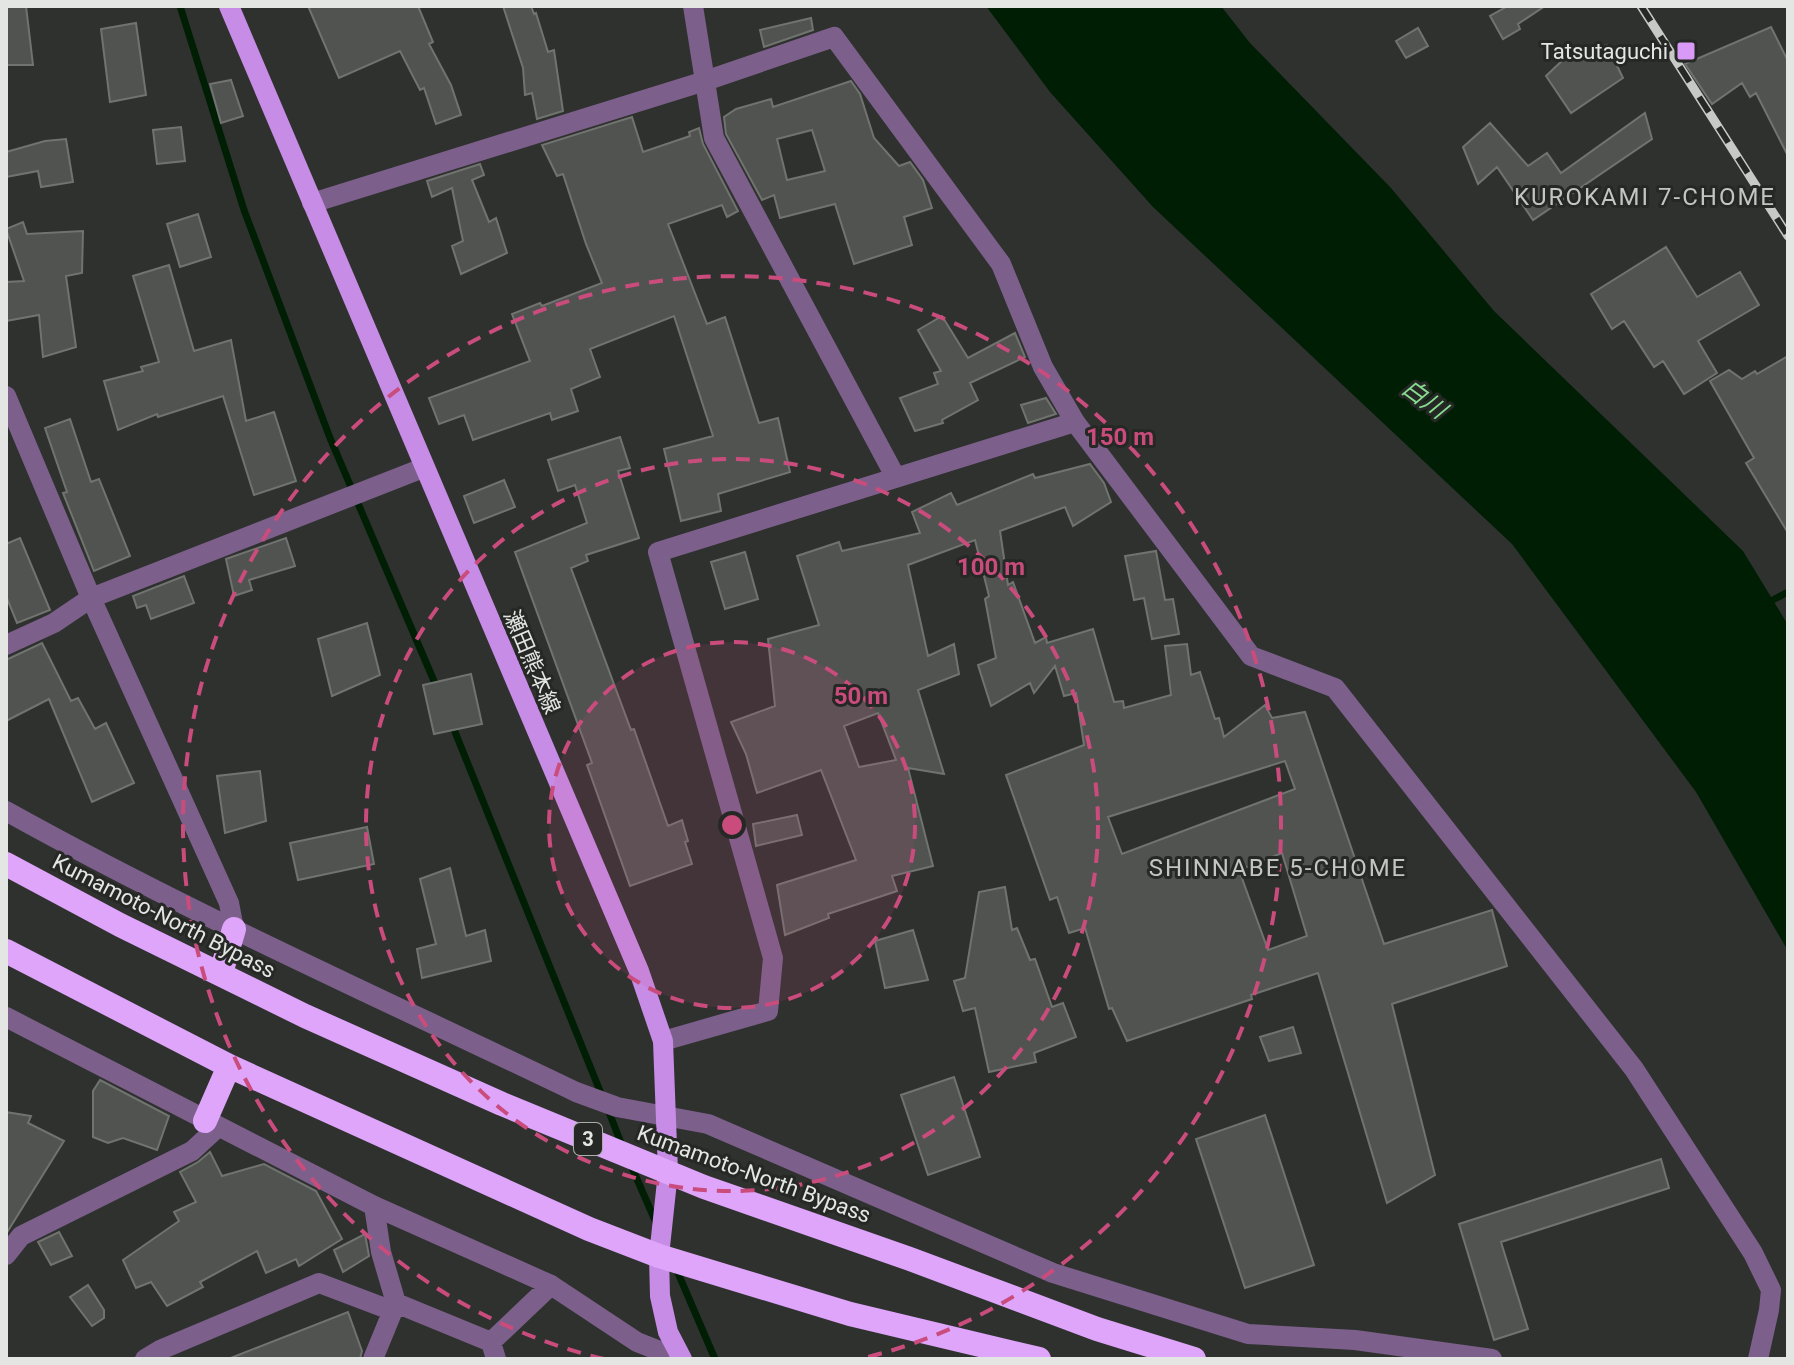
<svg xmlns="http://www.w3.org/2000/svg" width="1794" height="1365" font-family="Roboto,'Noto Sans JP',sans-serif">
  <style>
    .water { fill: #001e04 }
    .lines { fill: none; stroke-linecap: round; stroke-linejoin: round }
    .stream { stroke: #001e04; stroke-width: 7 }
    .building { fill: #515351; stroke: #707370; stroke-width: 2; fill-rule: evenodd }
    .minor { stroke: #7c608b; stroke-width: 20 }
    .major { stroke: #c78ce5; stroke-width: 20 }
    .highway { stroke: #dea5fa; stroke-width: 24 }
    .rail-casing { stroke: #c7c9c7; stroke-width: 9 }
    .rail { stroke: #252825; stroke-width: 6; stroke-dasharray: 18; stroke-linecap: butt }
    .ring { fill: none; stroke: #ca4c7d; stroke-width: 4; stroke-dasharray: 14 10 }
    .poi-dot { fill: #d99af7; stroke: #252825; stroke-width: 3 }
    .labels { text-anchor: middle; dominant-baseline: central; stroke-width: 6; stroke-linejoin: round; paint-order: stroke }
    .shield { fill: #252825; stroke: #abadab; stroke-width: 2 }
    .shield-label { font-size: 20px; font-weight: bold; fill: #e4e6e4 }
    .poi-label { font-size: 22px; fill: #e4e6e4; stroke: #252825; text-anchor: end }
    .street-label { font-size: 22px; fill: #e4e6e4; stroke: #252825 }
    .neighbourhood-label { font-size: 24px; letter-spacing: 2px; fill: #c2c5c3; stroke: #252825 }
    .water-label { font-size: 24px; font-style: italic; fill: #87dc90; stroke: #252825 }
    .centre { fill: #ca4c7d; stroke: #252825; stroke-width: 4 }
    .ring-label { font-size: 24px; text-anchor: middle; font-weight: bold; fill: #ca4c7d; stroke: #252825; stroke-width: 6; stroke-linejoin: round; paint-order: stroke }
  </style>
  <rect width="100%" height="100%" fill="#2f312f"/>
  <path class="water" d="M986,6H1221L1250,43L1391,188L1494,311L1743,551L1788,625V951L1696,792L1512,544L1153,207L1050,92Z"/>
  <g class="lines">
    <path class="stream" d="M180,6L244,210L330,438L437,688
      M1765,604L1788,592
      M451,722L602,1096
      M607,1107L623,1148
      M630,1163L657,1225
      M675,1266L715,1359"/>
  </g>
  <path class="building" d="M6,6H26L33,65H6Z
    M308,6H418L433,42L429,44L451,85L461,115L436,124L424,88L420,90L400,51L339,78Z
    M503,6H531L534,14L536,13L548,52L554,50L563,111L537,119L532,93L525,95L523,68Z
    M1508,6H1545L1518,24L1520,29L1503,39L1490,16Z
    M811,18L813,30L764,47L760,30Z
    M136,23L146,95L110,102L101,29Z
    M1771,27L1788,61V156L1756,93L1750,97L1742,83L1712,104L1685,64Z
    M1418,28L1428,46L1406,58L1396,41Z
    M1607,45L1623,78L1571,113L1546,76L1565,58Z
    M231,80L243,116L221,123L210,84Z
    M851,81L860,94L874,138L899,166L910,162L923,180L932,208L904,217L912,245L854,264L835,204L780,218L774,195L762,200L726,134L724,117L736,109L771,99L773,107ZM812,130L825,171L787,180L777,139Z
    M1645,113L1652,139L1533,220L1497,167L1478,184L1463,147L1490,123L1528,166L1547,153L1561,173Z
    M632,117L643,152L690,136L689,132L699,128L703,144L738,211L727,217L722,205L668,224L707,324L725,317L759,423L778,418L790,472L718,494L721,511L681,521L664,449L713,436L674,316L590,349L600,377L571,389L578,411L552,420L550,413L473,440L464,415L439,424L429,398L530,361L512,314L540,303L542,306L602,283L586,244L563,174L557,176L542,145Z
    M181,127L185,161L157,164L153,130Z
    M66,139L73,182L41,187L38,171L6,177V152L45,141Z
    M480,164L484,175L472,180L489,222L496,218L507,253L461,274L452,246L463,241L452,188L432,197L427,181Z
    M198,214L211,257L180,267L167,224Z
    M23,222L27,234L83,231L82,273L66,276L76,347L43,357L39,315L6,321V282L24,281L6,229Z
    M1666,247L1697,297L1740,272L1759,305L1698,341L1717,373L1684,394L1663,361L1654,367L1624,321L1612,329L1591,294Z
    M169,265L194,351L231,340L246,421L274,412L296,481L254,495L223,396L158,417L157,414L118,430L104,381L143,371L141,367L159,362L133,276Z
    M942,316L968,358L1015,333L1025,357L970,383L978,400L942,420L943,423L915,431L900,398L938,384L934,373L941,371L918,330Z
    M1788,356V533L1746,463L1754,458L1710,381L1729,370L1742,379L1755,371L1757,374Z
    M1046,398L1056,414L1028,423L1021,405Z
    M70,419L91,482L99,479L130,556L94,571L63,493L67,492L45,428Z
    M620,437L630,468L618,471L639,538L586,555L588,561L571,568L631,730L634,729L668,826L682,820L688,841L685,842L692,864L630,886L587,765L592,763L515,552L587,523L575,485L558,491L548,460Z
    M1090,464L1104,483L1111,502L1073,526L1065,507L1000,531L1008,585L1013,582L1035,643L1046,637L1047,643L1093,629L1114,702L1123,701L1124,708L1171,695L1165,646L1187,644L1191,675L1200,672L1215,719L1219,718L1224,737L1265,705L1272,718L1305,712L1384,944L1492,910L1507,966L1392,1004L1435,1175L1387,1203L1318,973L1251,995L1252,999L1127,1041L1112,1008L1109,1009L1085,928L1069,933L1057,897L1050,900L1006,775L1084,745L1076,693L1064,696L1055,666L1034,693L1030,683L991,706L978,665L996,658L985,599L989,596L975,540L908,565L928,656L954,644L959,674L918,690L944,774L908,768L933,866L892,876L897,891L828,914L829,918L785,935L777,885L856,860L821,770L757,793L746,754L731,722L775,706L768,639L819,625L797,556L839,542L842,551L920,533L912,512L951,493L957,505L1033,474L1035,478ZM878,713L896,760L859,767L844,726ZM1285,761L1295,789L1122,854L1108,817ZM1282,853L1307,936L1268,950L1239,870Z
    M504,480L515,507L474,523L464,496Z
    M20,538L50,610L17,623L6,596V544Z
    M286,538L295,566L249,580L252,590L234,596L226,559Z
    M1156,551L1165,600L1173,599L1179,634L1152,639L1144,598L1134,600L1125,556Z
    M745,552L758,599L725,609L711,562Z
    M184,576L194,603L151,619L146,605L137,608L133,596Z
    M367,623L380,675L332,696L318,639Z
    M42,643L71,701L78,698L95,729L106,723L134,783L92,802L49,699L6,721V660Z
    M471,674L482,724L434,734L423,685Z
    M260,771L266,821L225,833L217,776Z
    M797,815L802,835L756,846L753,824Z
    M367,827L374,864L298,880L290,843Z
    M450,868L466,936L485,930L491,961L422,978L417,949L436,944L420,879Z
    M1005,887L1012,930L1017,928L1030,960L1035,959L1052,1007L1063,1003L1076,1037L1034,1053L1036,1062L989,1072L975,1008L963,1011L954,981L965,978L979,892Z
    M913,930L928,980L885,988L875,941Z
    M1293,1027L1301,1053L1269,1061L1260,1037Z
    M954,1077L980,1157L928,1175L901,1095Z
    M100,1080L169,1116L157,1150L123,1138L108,1143L93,1137V1091Z
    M6,1112L31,1116L28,1123L64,1141L6,1234Z
    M1265,1115L1314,1265L1245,1288L1196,1139Z
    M210,1152L222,1176L264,1164L316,1191L342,1239L299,1266L296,1259L266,1273L257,1251L200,1282L203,1287L167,1306L151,1282L136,1288L123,1260L179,1221L174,1212L196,1202L180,1172L198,1162Z
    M1661,1159L1669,1188L1501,1242L1528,1329L1494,1340L1459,1224Z
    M59,1232L72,1256L51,1265L38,1242Z
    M365,1234L369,1256L343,1272L334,1250Z
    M88,1285L104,1310V1318L92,1326L70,1297Z
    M348,1312L362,1351L360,1359H228Z"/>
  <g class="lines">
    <path class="minor" d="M693,6L714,138L895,476
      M312,203L705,81L834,37L1001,264L1043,367L1075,422L1251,656L1335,688L1634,1069L1753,1253L1771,1290L1769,1310L1758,1359
      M6,396L91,598L229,903L234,929
      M6,645L54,623L91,598L423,468
      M6,811C191,914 385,1000 576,1092L617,1107L708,1124L1053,1273L1248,1334L1355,1340L1492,1359
      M6,1017L374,1206L551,1285L637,1342L680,1359
      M663,1041L768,1011L773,958L658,552L1075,422
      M6,1255L21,1236L192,1151L218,1127
      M396,1303L491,1342L496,1359
      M491,1342L551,1285
      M145,1359L160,1350L319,1283L393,1311
      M373,1359L396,1303L381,1252L374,1206"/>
    <path class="major" d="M229,6L639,971L663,1041L668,1172L659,1256L660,1296L668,1332L682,1359"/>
    <path class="highway" d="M6,864L120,925L305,1016L502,1104L704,1187L910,1259L1097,1329L1194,1359
      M6,951L229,1066L589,1229L659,1256L850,1314L1039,1359
      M221,973L234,929
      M205,1121L229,1066"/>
    <defs>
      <path id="rail" d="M1641,6L1788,236"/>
    </defs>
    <use href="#rail" class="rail-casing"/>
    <use href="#rail" class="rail"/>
  </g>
  <circle cx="732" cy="825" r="183" fill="#ca4c7d" fill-opacity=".12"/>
  <g class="ring">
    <circle cx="732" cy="825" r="183"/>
    <circle cx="732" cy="825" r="366"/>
    <path d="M604 1359A549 549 0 1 1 860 1359"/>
  </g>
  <rect class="poi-dot" x="1676" y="41" width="20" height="20" rx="4"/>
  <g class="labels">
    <rect class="shield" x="574" y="1123" width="28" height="32" rx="6"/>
    <g class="shield-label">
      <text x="588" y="1139">3</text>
    </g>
    <g class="poi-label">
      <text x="1668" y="51">Tatsutaguchi</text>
    </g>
    <g class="street-label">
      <text transform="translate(532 662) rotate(67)">瀬田熊本線</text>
      <text transform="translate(164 916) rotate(27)">Kumamoto-North Bypass</text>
      <text transform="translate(754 1174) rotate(20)">Kumamoto-North Bypass</text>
    </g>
    <g class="neighbourhood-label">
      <text x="1645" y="197">KUROKAMI 7-CHOME</text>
      <text x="1278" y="868">SHINNABE 5-CHOME</text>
    </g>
    <g class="water-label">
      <text transform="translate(1424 399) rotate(36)">白川</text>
    </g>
  </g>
  <circle cx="732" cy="825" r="12" class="centre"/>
  <g class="ring-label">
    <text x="1120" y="445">150 m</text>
    <text x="991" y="575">100 m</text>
    <text x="861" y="704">50 m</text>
  </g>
  <rect width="1794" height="1365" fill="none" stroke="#e4e6e4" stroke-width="16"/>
</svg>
